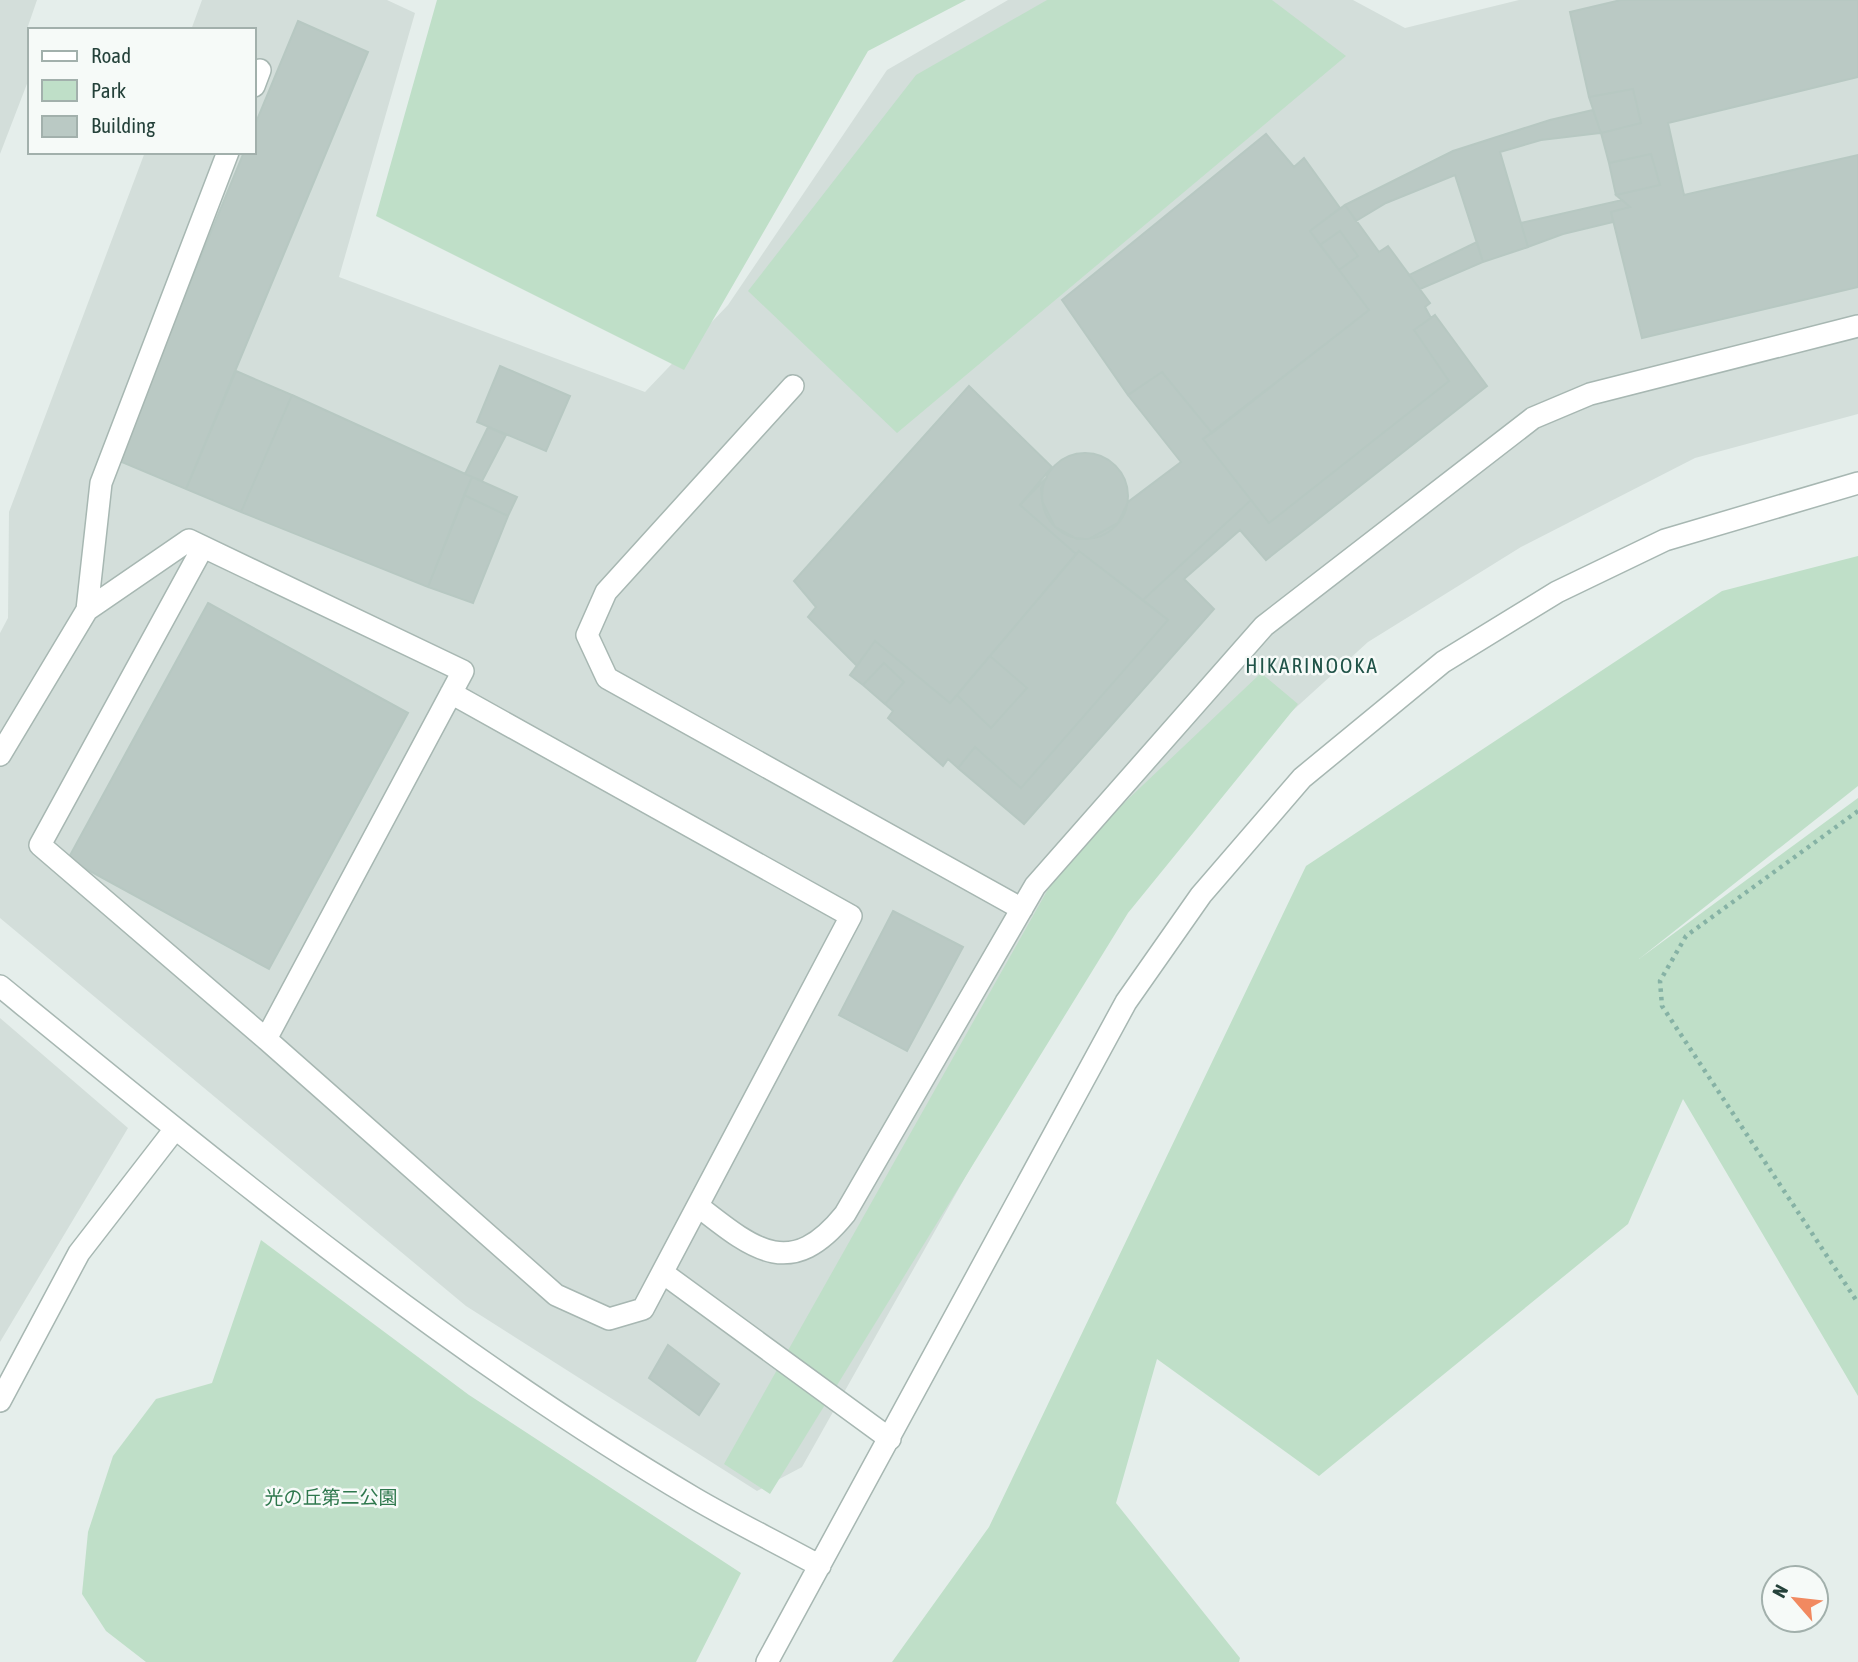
<svg xmlns="http://www.w3.org/2000/svg" width="1858" height="1662" font-family="'Asap Condensed','Noto Sans JP',sans-serif">
  <style>
    .built { fill: #d3deda }
    .green { fill: #bfdfc8 }
    .building { fill: #bac9c4; stroke: #b7c8c2; stroke-width: 2 }
    .lines { fill: none; stroke-linecap: round; stroke-linejoin: round }
    .minor-casing { stroke: #a7b7b2; stroke-width: 24 }
    .path { stroke: #86b2a5; stroke-width: 4.5; stroke-dasharray: 3.5 5; stroke-linecap: butt }
    .minor { stroke: #fff; stroke-width: 21 }
    .labels { text-anchor: middle; dominant-baseline: central; stroke-width: 5; stroke-linejoin: round; paint-order: stroke }
    .park-label { font-size: 19px; fill: #2e784d; stroke: #f6faf8 }
    .neighbourhood-label { font-size: 21px; letter-spacing: 2px; fill: #205348; stroke: #f6faf8 }
  </style>
  <rect width="100%" height="100%" fill="#e5eeeb"/>
  <path class="built" d="M0,0H37L27,29L30,31V76L0,154Z
    M202,0H387L415,13L339,277L645,392L728,305L887,70L1008,0H1353L1405,28L1519,0H1858V414L1695,458L1521,547L1368,642L1233,765L1123,897L802,1467L757,1491L466,1306L0,918V633L8,618L9,512L145,152H254V30H191Z
    M0,1018L128,1128L0,1342Z"/>
  <path class="green" d="M437,0H966L868,51L684,370L376,216Z
    M1047,0H1272L1346,56L897,433L748,291L916,75Z
    M1858,556V786L1639,959L1858,798V1396L1683,1099L1628,1224L1319,1476L1157,1359L1116,1503L1240,1658L1239,1662H892L989,1527L1306,866L1722,591Z
    M1261,673L1298,704L1128,913L770,1494L724,1464L1065,859Z
    M261,1240L469,1395L741,1573L696,1662H146L106,1631L82,1594L88,1532L113,1456L156,1399L212,1383Z"/>
  <path class="building" d="M1621,0H1858V77L1668,123L1684,195L1858,155V287L1642,338L1611,212L1630,207L1616,195L1660,185L1651,154L1609,163L1601,133L1641,123L1633,89L1589,97L1570,12Z
    M298,21L368,52L186,489L117,460L244,152H254V127Z
    M1633,89L1641,123L1601,133L1589,97Z
    M1593,110L1601,133L1541,140L1500,152L1528,247L1483,262L1455,175L1386,203L1356,221L1345,205L1453,151L1550,120Z
    M1266,134L1294,167L1304,158L1340,208L1310,231L1369,310L1212,433L1162,372L1128,395L1062,300Z
    M1651,154L1660,185L1616,195L1609,163Z
    M1622,200L1630,207L1611,212L1613,222L1563,234L1528,247L1521,223Z
    M1345,205L1379,252L1388,246L1430,303L1425,307L1431,318L1414,330L1449,381L1269,523L1203,439L1369,310L1339,270L1358,256L1340,231L1320,245L1310,231Z
    M1340,231L1358,256L1339,270L1320,245Z
    M1477,242L1483,262L1420,289L1409,275Z
    M1435,315L1487,386L1266,560L1240,530L1184,579L1214,609L1024,824L958,768L975,747L1021,788L1168,620L1143,600L1251,500L1269,523L1449,381L1414,330Z
    M500,366L570,396L546,451L477,422Z
    M236,371L292,395L241,512L186,489Z
    M1162,372L1212,433L1203,439L1251,500L1143,600L1079,551L1076,554L1020,505L1047,477L1041,488L1042,501L1055,527L1077,539H1089L1118,523L1128,502L1181,462L1128,395Z
    M969,386L1052,467L1020,505L1076,554L950,703L875,641L857,666L808,617L816,607L794,581Z
    M292,395L472,477L428,587L241,512Z
    M488,427L506,435L482,481L465,474Z
    M1042 496a43 43 0 1 1 86 0a43 43 0 1 1-86 0Z
    M472,477L517,497L508,516L464,495Z
    M464,495L508,516L473,603L428,587Z
    M1079,551L1168,620L1021,788L975,747L958,768L948,759L943,766L888,718L893,711L885,704L904,682L884,663L863,685L850,675L875,641L950,703L957,695L991,728L1027,688L990,656Z
    M208,603L408,713L269,969L68,859Z
    M990,656L1027,688L991,728L957,695Z
    M884,663L904,682L885,704L863,685Z
    M893,911L963,947L907,1051L839,1015Z
    M668,1345L719,1384L699,1415L649,1378Z"/>
  <g class="lines">
    <defs>
      <path id="minor" d="M254,86L260,70
        M793,386L606,592L587,635L607,678L1022,909
        M87,610L189,540L463,671L266,1039L40,845L203,547
        M0,755L87,610L101,483L228,152
        M0,986C223,1168 446,1352 694,1498C735,1522 778,1543 820,1566
        M266,1039L556,1295L609,1319L643,1309L851,916L451,693
        M698,1206C754,1250 791,1281 845,1214L1035,886L1264,626L1533,418L1590,394L1858,326
        M663,1273L890,1439
        M0,1401L79,1253L175,1129
        M767,1662L1126,1002L1201,895L1302,778L1443,662L1557,592L1665,540L1858,483"/>
    </defs>
    <use href="#minor" class="minor-casing"/>
    <path class="path" d="M1858,811L1686,936L1660,981L1662,1006L1858,1303"/>
    <use href="#minor" class="minor"/>
  </g>
  <g class="labels">
    <g class="park-label">
      <text x="331" y="1497">光の丘第二公園</text>
    </g>
    <g class="neighbourhood-label">
      <text x="1312" y="665">HIKARINOOKA</text>
    </g>
  </g>
  <rect x="28" y="28" width="228" height="126" fill="#f6faf8" stroke="#a2b0ac" stroke-width="2"/>
  <rect x="42" y="51" width="35" height="10" fill="#ffffff" stroke="#a2b0ac" stroke-width="2"/>
  <text x="91" y="63" font-size="21" fill="#24413a">Road</text>
  <rect x="42" y="80" width="35" height="21" fill="#bfdfc8" stroke="#a2b0ac" stroke-width="2"/>
  <text x="91" y="98" font-size="21" fill="#24413a">Park</text>
  <rect x="42" y="116" width="35" height="21" fill="#bac9c4" stroke="#a2b0ac" stroke-width="2"/>
  <text x="91" y="133" font-size="21" fill="#24413a">Building</text>
  <g transform="translate(1795 1599) rotate(298)"><circle r="33" fill="#f6faf8" stroke="#a2b0ac" stroke-width="2"/>
  <path d="M0-5L12 26L0 18L-12 26Z" fill="#f18960"/>
  <text y="-10" font-size="19" font-weight="bold" text-anchor="middle" fill="#24413a">N</text>
  </g>
</svg>
